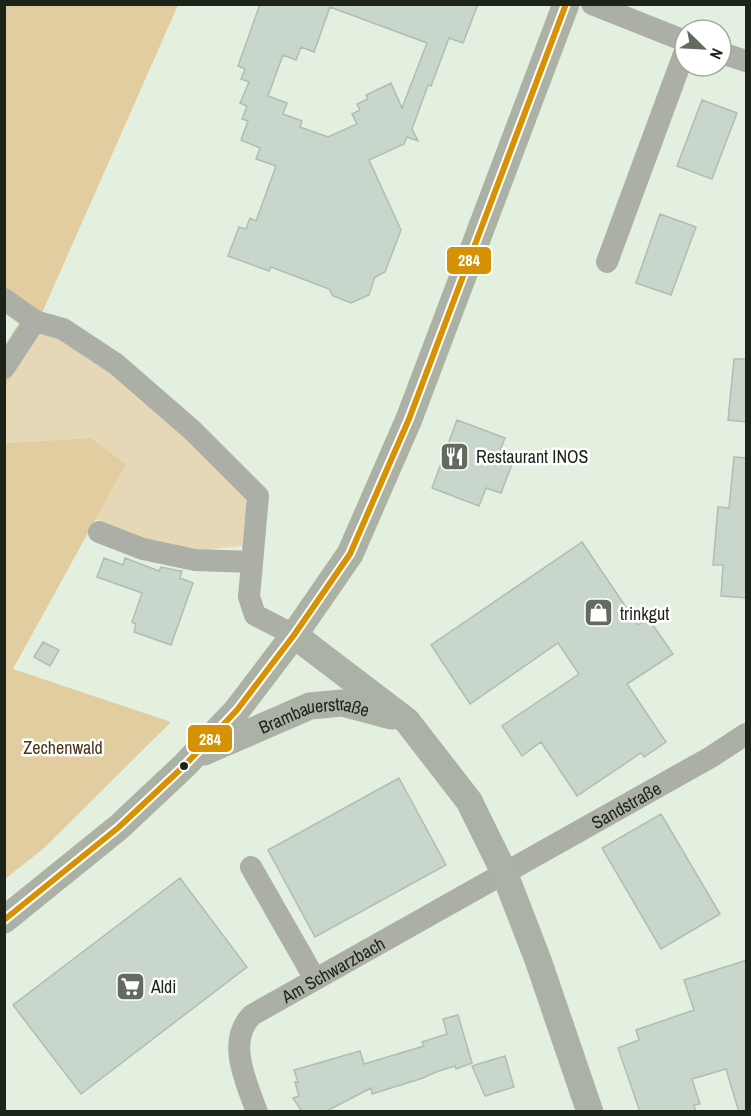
<svg xmlns="http://www.w3.org/2000/svg" width="751" height="1116" font-family="'Archivo Narrow',sans-serif">
  <style>
    .green { fill: #e6d8b7 }
    .forest { fill: #e2cda1 }
    .building { fill: #c9d6cb; stroke: #b0bdb2; stroke-width: 1.5; fill-rule: evenodd }
    .lines { fill: none; stroke-linecap: round; stroke-linejoin: round }
    .minor { stroke: #abafa5; stroke-width: 22 }
    .major { stroke: #acb1a6; stroke-width: 27 }
    .bus-1-casing { stroke: #fff; stroke-width: 10 }
    .bus-1 { stroke: #d69204; stroke-width: 6 }
    .bus-dot { fill: #1c2419; stroke: #fff; stroke-width: 2 }
    .labels { text-anchor: middle; dominant-baseline: central; stroke-width: 5; stroke-linejoin: round; paint-order: stroke }
    .poi-label { font-size: 18px; fill: #1c2419; stroke: #fff; text-anchor: start }
    .street-label { font-size: 18px; fill: #1c2419; stroke: #fff }
    .park-label { font-size: 18px; fill: #4b361a; stroke: #fff }
    .line-badge { stroke: #fff; stroke-width: 2 }
    .badge-label { font-size: 16px; text-anchor: middle; font-weight: bold; fill: #fff }
  </style>
  <rect width="100%" height="100%" fill="#e4f0df"/>
  <path class="green" d="M35,329L61,338L107,366L244,493L247,506L242,546L202,550L158,543L95,519L126,464L91,438L5,443V389Z"/>
  <path class="forest" d="M5,5H178L35,329L5,389V345L19,323L4,312Z
    M91,438L126,464L13,669L171,722L43,849L5,879V443Z"/>
  <path class="building" d="M260,4H478L463,43L449,38L431,86L428,85L412,129L418,141L407,137L404,144L369,160L401,230L385,272L375,277L369,295L351,303L333,296L329,289L271,267L269,271L228,256L239,227L246,229L250,218L256,221L276,166L256,159L260,148L241,140L248,121L242,119L247,106L240,103L249,82L241,79L245,69L238,66ZM330,7L427,43L402,108L391,83L366,95L368,99L357,104L360,110L352,114L357,124L328,137L300,127L302,121L283,114L287,103L268,96L283,55L296,60L301,47L314,52Z
    M702,100L737,113L712,179L677,166Z
    M660,214L696,227L671,295L636,283Z
    M734,359H747V422L728,420Z
    M457,420L505,438L499,453L514,459L501,493L486,488L479,506L432,488Z
    M734,457L747,458V598L721,596L723,565H713L718,507L729,508Z
    M582,542L638,625L648,618L673,654L627,684L666,742L644,757L641,753L577,796L541,742L522,756L502,726L579,674L558,643L470,704L431,645Z
    M104,558L123,565L125,558L159,571L161,567L180,571H182L180,578L193,583L171,645L134,632L136,624L132,622L142,593L97,577Z
    M43,642L59,650L50,666L34,657Z
    M399,778L446,865L315,937L268,850Z
    M661,814L720,914L661,949L602,848Z
    M180,878L247,967L81,1094L13,1005Z
    M747,960V1112H739L726,1069L692,1079L700,1104L694,1105L696,1112H640L618,1048L639,1040L636,1030L694,1010L684,980Z
    M458,1015L472,1063L456,1069L455,1066L436,1072L423,1078L372,1094L371,1088L325,1112H302L293,1098L299,1096L295,1082H298L294,1070L360,1051L364,1064L424,1046L422,1042L447,1034L443,1019Z
    M505,1056L514,1087L485,1096L472,1066Z"/>
  <g class="lines">
    <g class="minor">
      <path d="M592,4L685,41"/>
      <path d="M721,53L746,61"/>
      <path d="M607,262L685,51"/>
      <path d="M4,299L35,321L63,329L116,364L192,430L258,496L249,597L255,615L294,635"/>
      <path d="M4,368L35,321"/>
      <path d="M99,532L143,549L195,560L252,562"/>
      <path d="M251,867L315,979"/>
      <path id="s1" d="M257,1112C246,1082 226,1041 252,1015L711,757L746,734"/>
    </g>
    <g class="major">
      <path d="M294,635L407,721L469,801L504,872L538,960L590,1112"/>
      <path id="s2" d="M204,752L310,706L342,703L391,716"/>
      <path d="M4,920L119,827L185,765L237,710L294,635L350,554L409,419L566,4"/>
    </g>
    <defs>
      <path id="bus-1" d="M4,920L119,827L185,765L237,710L294,635L350,554L409,419L566,4"/>
    </defs>
    <use href="#bus-1" class="bus-1-casing"/>
    <use href="#bus-1" class="bus-1"/>
  </g>
  <defs>
    <symbol id="restaurant-square" viewBox="-11 -11 22 22"><rect x="-9" y="-9" width="18" height="18" rx="4" fill="#626b5e" stroke="#fff"/><path d="M-5-6h1v4h1v-4h1v4h1v-4h1v5L-1.5 .5V6h-2V.5L-5-1ZM5-6V6H3V1.5H1.5Q1.5-4 5-6Z" fill="#fff"/></symbol>
    <symbol id="shop-square" viewBox="-11 -11 22 22"><rect x="-9" y="-9" width="18" height="18" rx="4" fill="#626b5e" stroke="#fff"/><path d="M-5-2.5h2.3a2.7 3.5 0 0 1 5.4 0H5L5.5 6h-11ZM-1.5-2.5h3a1.5 2.3 0 0 0-3 0Z" fill="#fff"/></symbol>
    <symbol id="supermarket-square" viewBox="-11 -11 22 22"><rect x="-9" y="-9" width="18" height="18" rx="4" fill="#626b5e" stroke="#fff"/><path d="M-6-5.5h2.5l.6 2H6L4.5 2H-2.5L-4.4-4H-6ZM-1.5 3.2a1.3 1.3 0 1 0 .1 0ZM3 3.2a1.3 1.3 0 1 0 .1 0Z" fill="#fff"/></symbol>
  </defs>
  <g fill-rule="evenodd">
    <use href="#restaurant-square" x="438" y="440" width="33" height="33"/>
    <use href="#shop-square" x="582" y="596" width="33" height="33"/>
    <use href="#supermarket-square" x="114" y="970" width="33" height="33"/>
  </g>
  <circle class="bus-dot" cx="184" cy="766" r="5"/>
  <g class="labels">
    <g class="poi-label">
      <text x="476" y="456">Restaurant INOS</text>
      <text x="620" y="613">trinkgut</text>
      <text x="151" y="986">Aldi</text>
    </g>
    <g class="street-label">
      <text stroke="none"><textPath href="#s2" startOffset="118">Brambauerstraße</textPath></text>
      <text stroke="none"><textPath href="#s1" startOffset="532">Sandstraße</textPath></text>
      <text stroke="none"><textPath href="#s1" startOffset="196">Am Schwarzbach</textPath></text>
    </g>
    <g class="park-label">
      <text x="63" y="747">Zechenwald</text>
    </g>
  </g>
  <g class="line-badge">
    <rect x="446" y="246" width="46" height="29" rx="6" fill="#d69204"/>
    <rect x="187" y="724" width="46" height="29" rx="6" fill="#d69204"/>
  </g>
  <g class="badge-label">
    <text x="469" y="266">284</text>
    <text x="210" y="745">284</text>
  </g>
  <rect width="751" height="1116" fill="none" stroke="#1c2419" stroke-width="12"/>
  <g transform="translate(703 48) rotate(114)"><circle r="28" fill="#ffffff" stroke="#a4a7a3" stroke-width="1.5"/>
  <path d="M0-4.5L10 22L0 15L-10 22Z" fill="#626b5e"/>
  <text y="-9" font-size="16" font-weight="bold" text-anchor="middle" fill="#1c2419">N</text>
  </g>
</svg>
